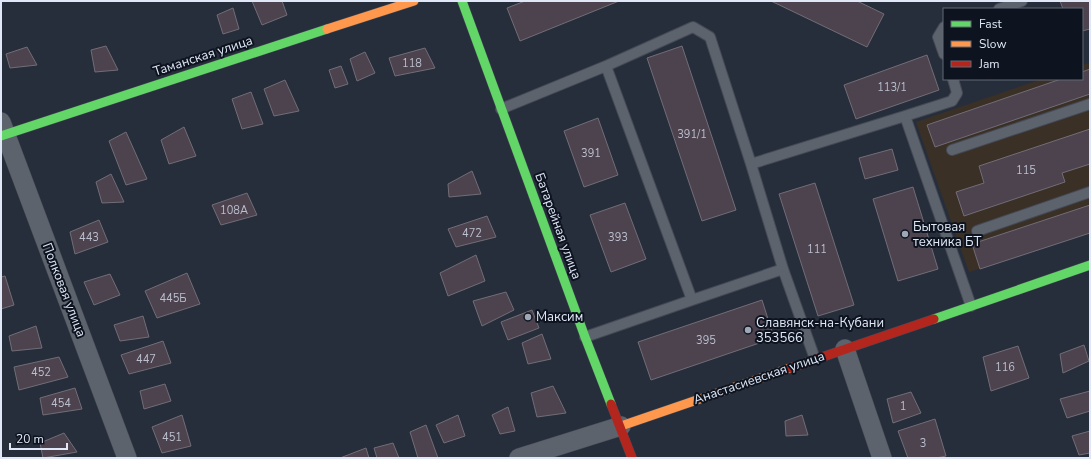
<svg xmlns="http://www.w3.org/2000/svg" width="1091" height="459" font-family="'Nunito Sans',sans-serif">
  <style>
    .industrial { fill: #3b3026 }
    .building { fill: #4d434e; stroke: #716d76 }
    .lines { fill: none; stroke-linecap: round; stroke-linejoin: round }
    .lane-casing { stroke: #434955; stroke-width: 12 }
    .street-casing { stroke: #434955; stroke-width: 20 }
    .fast-casing { stroke: #434955; stroke-width: 10 }
    .slow-casing { stroke: #434955; stroke-width: 10 }
    .jam-casing { stroke: #434955; stroke-width: 10 }
    .lane { stroke: #5d636c; stroke-width: 10 }
    .street { stroke: #5d636c; stroke-width: 19 }
    .fast { stroke: #63d668; stroke-width: 9 }
    .slow { stroke: #ff974d; stroke-width: 9 }
    .jam { stroke: #b3261e; stroke-width: 9 }
    .poi-dot { fill: #9fa7b6; stroke: #0e141f; stroke-width: 1.5 }
    .labels { text-anchor: middle; dominant-baseline: central; stroke-width: 4; stroke-linejoin: round; paint-order: stroke }
    .number-label { font-size: 11px; fill: #bbbfce }
    .street-label { font-size: 13px; fill: #e0e8f8; stroke: #0e141f }
    .poi-label { font-size: 13px; fill: #e0e8f8; stroke: #0e141f; text-anchor: start }
  </style>
  <rect width="100%" height="100%" fill="#272e3b"/>
  <path class="industrial" d="M1090,63V233L969,272L916,122L1042,79H1082V65Z"/>
  <path class="building" d="M252,1H282L287,15L262,25Z
    M525,1H619L520,41L507,8Z
    M771,1H857L884,14L867,47Z
    M1060,1H1090V29L1082,31V9H1063Z
    M233,8L239,29L223,34L217,15Z
    M106,46L118,70L95,72L91,50Z
    M682,46L736,210L702,221L647,58Z
    M27,47L37,65L10,68L6,54Z
    M425,48L435,68L395,76L389,58Z
    M365,52L375,73L357,81L350,59Z
    M927,55L939,90L856,119L844,85Z
    M341,66L348,84L335,88L329,70Z
    M1090,69V94L935,147L927,125L1061,79H1082V72Z
    M285,80L299,111L274,116L264,89Z
    M251,92L263,124L242,129L232,99Z
    M598,118L618,175L584,187L564,131Z
    M184,127L196,156L169,164L161,140Z
    M1090,129V164L1062,173L1065,182L964,216L956,192L984,183L979,166Z
    M126,132L147,179L126,185L109,141Z
    M892,149L898,170L865,179L859,158Z
    M472,171L481,194L449,197L448,184Z
    M111,174L124,202L102,203L96,182Z
    M815,183L854,305L818,316L779,194Z
    M913,187L938,269L898,281L873,199Z
    M247,193L257,215L221,225L212,205Z
    M625,203L646,259L611,272L590,215Z
    M1090,205V233L980,269L972,244Z
    M487,216L496,237L456,247L448,229Z
    M99,220L108,242L75,254L70,232Z
    M476,255L485,281L448,296L440,273Z
    M187,273L200,304L157,318L145,291Z
    M110,274L120,295L94,305L84,282Z
    M5,276L14,305L1,309V277Z
    M506,292L514,310L482,326L473,301Z
    M762,300L774,338L651,380L638,342Z
    M532,310L539,328L508,340L501,322Z
    M143,316L149,337L120,341L114,325Z
    M36,326L42,348L12,351L9,336Z
    M542,334L551,359L528,364L522,343Z
    M163,341L171,363L129,374L121,355Z
    M1084,345L1089,361L1063,373L1060,354Z
    M1018,346L1029,378L991,391L983,357Z
    M59,357L68,377L19,390L14,367Z
    M165,384L171,401L144,409L140,391Z
    M553,386L566,413L537,417L531,393Z
    M75,388L82,409L43,415L40,398Z
    M1090,391V411L1067,418L1060,399Z
    M911,392L921,413L893,423L887,399Z
    M508,407L515,431L500,434L492,415Z
    M182,415L191,446L162,453L152,427Z
    M458,415L465,436L444,443L436,425Z
    M802,415L808,435L786,436L785,421Z
    M935,419L946,456L936,458H908L898,431Z
    M426,425L438,458H418L410,432Z
    M1090,431V453L1079,455L1072,436Z
    M64,433L77,452L43,458L40,443Z
    M393,443L399,458H377L374,448Z
    M366,448L369,458H340Z"/>
  <g class="lines">
    <defs>
      <path id="lane" d="M999,9L1022,1
        M944,27L938,37L944,54
        M501,109L606,66L693,27L710,37L751,164L905,116L971,306
        M905,116L952,101L957,93L953,79
        M952,150L1090,104
        M751,164L783,269L815,359
        M977,231L1090,192
        M692,300L783,269
        M585,337L692,300L606,66"/>
      <path id="street" d="M1,122L127,458
        M845,349L882,458
        M519,458L621,426"/>
      <path id="fast" d="M462,1L585,337L611,404
        M1,136L327,29
        M934,319L1090,265"/>
      <path id="slow" d="M327,29L414,1
        M621,426L790,368"/>
      <path id="jam" d="M790,368L934,319
        M611,404L632,458"/>
    </defs>
    <use href="#lane" class="lane-casing"/>
    <use href="#street" class="street-casing"/>
    <use href="#fast" class="fast-casing"/>
    <use href="#slow" class="slow-casing"/>
    <use href="#jam" class="jam-casing"/>
    <use href="#lane" class="lane"/>
    <use href="#street" class="street"/>
    <use href="#fast" class="fast"/>
    <use href="#slow" class="slow"/>
    <use href="#jam" class="jam"/>
  </g>
  <g class="poi-dot">
    <circle cx="905" cy="234" r="4"/>
    <circle cx="528" cy="317" r="4"/>
    <circle cx="748" cy="330" r="4"/>
  </g>
  <g class="labels">
    <g class="number-label">
      <text x="412" y="63">118</text>
      <text x="892" y="87">113/1</text>
      <text x="692" y="134">391/1</text>
      <text x="591" y="153">391</text>
      <text x="1026" y="170">115</text>
      <text x="234" y="210">108А</text>
      <text x="472" y="233">472</text>
      <text x="89" y="237">443</text>
      <text x="618" y="237">393</text>
      <text x="817" y="249">111</text>
      <text x="173" y="298">445Б</text>
      <text x="706" y="340">395</text>
      <text x="146" y="359">447</text>
      <text x="1005" y="367">116</text>
      <text x="41" y="372">452</text>
      <text x="61" y="403">454</text>
      <text x="903" y="406">1</text>
      <text x="172" y="437">451</text>
      <text x="923" y="443">3</text>
    </g>
    <g class="street-label">
      <text transform="translate(203 56) rotate(-18)">Таманская улица</text>
      <text transform="translate(558 226) rotate(70)">Батарейная улица</text>
      <text transform="translate(64 290) rotate(69)">Полковая улица</text>
      <text transform="translate(759 378) rotate(-19)">Анастасиевская улица</text>
    </g>
    <g class="poi-label">
      <text x="913" y="227">Бытовая<tspan x="913" dy="15">техника БТ</tspan></text>
      <text x="536" y="317">Максим</text>
      <text x="756" y="323">Славянск-на-Кубани<tspan x="756" dy="15">353566</tspan></text>
    </g>
  </g>
  <rect width="1091" height="459" fill="none" stroke="#e0e8f8" stroke-width="4"/>
  <rect x="943" y="8" width="140" height="72" fill="#0e141f" stroke="#626976"/>
  <rect x="951" y="21" width="20" height="6" fill="#63d668" stroke="#626976"/>
  <text x="979" y="28" font-size="12" fill="#e0e8f8">Fast</text>
  <rect x="951" y="41" width="20" height="6" fill="#ff974d" stroke="#626976"/>
  <text x="979" y="48" font-size="12" fill="#e0e8f8">Slow</text>
  <rect x="951" y="61" width="20" height="6" fill="#b3261e" stroke="#626976"/>
  <text x="979" y="68" font-size="12" fill="#e0e8f8">Jam</text>
  <path d="M10 443v6h57v-6" fill="none" stroke="#e0e8f8" stroke-width="2"/>
  <text x="16" y="443" font-size="12" fill="#e0e8f8" stroke="#0e141f" stroke-width="3" paint-order="stroke">20 m</text>
</svg>
